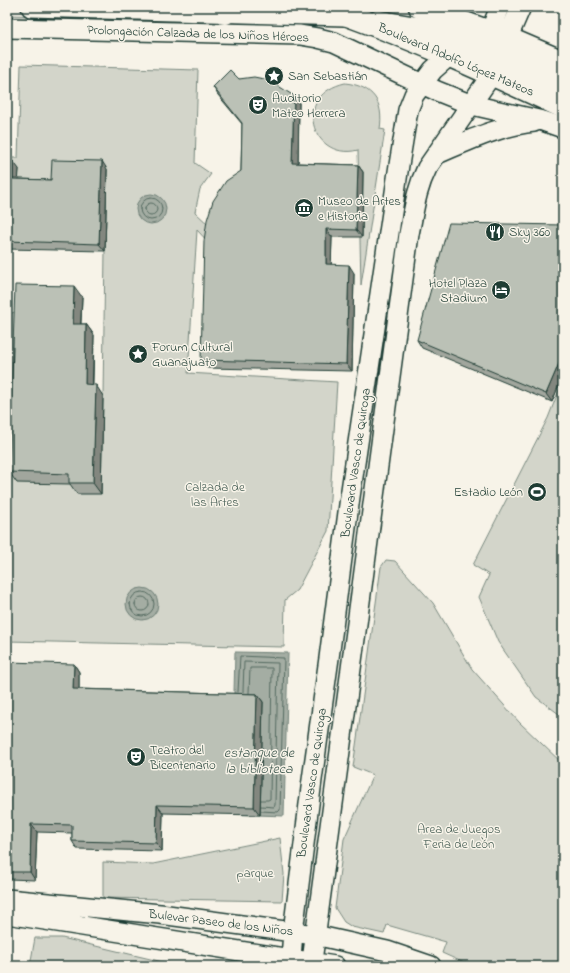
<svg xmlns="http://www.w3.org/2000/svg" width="570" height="973" font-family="'Indie Flower',sans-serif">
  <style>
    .green { fill: #d3d5ca; stroke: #79897f }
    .water { fill: #a4ada3; stroke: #6f8077 }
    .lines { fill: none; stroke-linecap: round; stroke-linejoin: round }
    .shore { stroke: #546a60; stroke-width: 1 }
    .tertiary-casing { stroke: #1f3d34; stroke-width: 22 }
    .primary-casing { stroke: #1f3d34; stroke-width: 25 }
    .tertiary { stroke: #f7f3e8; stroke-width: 19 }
    .primary { stroke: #f7f3e8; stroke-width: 22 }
    .wall { fill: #a1a69d; stroke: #1f3d34 }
    .shaded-wall { fill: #83877f; stroke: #1f3d34 }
    .building { fill: #bbc1b6; stroke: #1f3d34 }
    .labels { text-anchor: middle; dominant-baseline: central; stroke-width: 3; stroke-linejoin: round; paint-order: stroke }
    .street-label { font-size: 13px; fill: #1f3d34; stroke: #f7f3e8 }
    .poi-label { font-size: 13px; fill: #1f3d34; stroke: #f7f3e8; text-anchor: start }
    .park-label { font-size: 13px; fill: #435b52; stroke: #f7f3e8 }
    .water-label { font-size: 14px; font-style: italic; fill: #405950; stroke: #f7f3e8 }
  </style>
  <rect width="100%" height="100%" fill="#f7f3e8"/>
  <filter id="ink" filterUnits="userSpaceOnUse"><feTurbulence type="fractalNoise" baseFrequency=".025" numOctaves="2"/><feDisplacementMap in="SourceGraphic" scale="8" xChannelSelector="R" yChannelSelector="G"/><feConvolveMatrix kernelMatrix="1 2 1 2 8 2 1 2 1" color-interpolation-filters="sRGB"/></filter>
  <g filter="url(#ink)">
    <path class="green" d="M7,15L189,19L7,20Z
      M21,65L198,70L195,163L211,174L200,189L195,212L212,228L210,244L197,230L188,373L337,382L328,531L297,590L285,600L284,647L7,641V315L22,309L18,483L103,396L105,251L107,170L56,204L18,187L7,168V158H18Z
      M345,83C373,86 384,102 380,129L385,130L361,285L358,150C313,162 290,96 345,83Z
      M563,380V717L536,697L498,642L479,597L489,575L473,565L548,418Z
      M386,560L395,561L433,603L472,669L519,722L563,764V966H471L442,953L446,942L387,925L384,934L352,927L344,922L335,908L344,839L373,775L353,767L381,567Z
      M280,838L284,874L282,901L103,898V862L153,864Z
      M35,938H62L163,962L185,966H30Z"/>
    <path class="water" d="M136 209a15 15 0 1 1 30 0a15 15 0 1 1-30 0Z
      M126 604a16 16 0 1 1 32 0a16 16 0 1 1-32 0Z
      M235,652L288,653L284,816L231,814Z"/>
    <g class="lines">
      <path class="shore" d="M140 209a11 11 0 1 1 22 0a11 11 0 1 1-22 0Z
        M145 209a6 6 0 1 1 12 0a6 6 0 1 1-12 0Z
        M130 604a12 12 0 1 1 24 0a12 12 0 1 1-24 0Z
        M135 604a7 7 0 1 1 14 0a7 7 0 1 1-14 0Z
        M238,692L240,656L284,658L280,810L278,812L261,811
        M243,692L244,662L278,663L275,805L274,807L261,806
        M249,693L250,668H272L270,799L268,800H261"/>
      <defs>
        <path id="tertiary" d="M31,7L344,16
          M378,20L432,29L447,30
          M7,28L300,35L318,38L334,42L437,91L472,105L543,121L563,128
          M437,154C468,141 499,126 534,122
          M7,899L160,914L315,935L387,951L431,966
          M7,914L335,966
          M291,958L293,932L312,780L329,658L350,497L399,165L408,110L414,95L433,70L449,56L483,38L490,32L500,7
          M312,961L409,234C414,210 416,190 427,168L492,74L521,7"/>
        <path id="primary" d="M325,7C407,35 485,71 563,107
          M420,7L507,38L563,62
          M225,13L236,7
          M432,29L500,56L563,83"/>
      </defs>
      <use href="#tertiary" class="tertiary-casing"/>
      <use href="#primary" class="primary-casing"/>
      <use href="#tertiary" class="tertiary"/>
      <use href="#primary" class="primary"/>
    </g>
    <path class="wall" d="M239,79L294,96L299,103L298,163L358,165L363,172L362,237H332L331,265L354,273L352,371L207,368L201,360L241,171L242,124L218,95L213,87Z
      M7,160L19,169L18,179L51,180L107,169L105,251L7,249Z
      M563,225V375L552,402L422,348L417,340Z
      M82,297L81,324H86L94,335L93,384L103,396L101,494H77L70,484L17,483L9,472Z
      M74,664L79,672V689L257,694L263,702L260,815L163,813L162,851L77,849L72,841V833L37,832L35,880L8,879L7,878V699Z"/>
    <path class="shaded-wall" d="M294,96L299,103L298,171L292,163Z
      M13,161L19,169L18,187L13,179Z
      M102,161L107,169L105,251L99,244Z
      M358,165L363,172L362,237L356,230Z
      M326,229L332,237L331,272L326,264Z
      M349,265L354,273L352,371L346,364Z
      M74,286L82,297L80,335L73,324Z
      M86,324L94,335L92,395L85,384Z
      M563,354V375L552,402L546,394Z
      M96,385L103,396L101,494L93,483Z
      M74,664L79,672V697L73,689Z
      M257,694L263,702L260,815L254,807Z
      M157,805L163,813L162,851L156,843Z
      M31,824L37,832L35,880L30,872Z"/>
    <path class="building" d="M230,70L239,79L254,77L269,80L294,96L292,163L358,165L356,230L326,229V264L349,265L346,364L201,360L204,241L207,220L213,201L226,181L241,171L242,123L213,87Z
      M7,160L13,161V179L51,180L52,160L102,161L99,244L7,241Z
      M449,223L563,225V354L546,394L417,340Z
      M15,285L74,286L73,324H86L85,384L96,385L93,483H69V474L9,472Z
      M8,662L74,664L73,689L257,694L254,807L157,805L156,843L72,841V825L31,824L30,872H7V699Z"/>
  </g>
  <defs>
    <symbol id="sight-disc" viewBox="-11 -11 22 22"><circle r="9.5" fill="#1f3d34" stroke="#f7f3e8"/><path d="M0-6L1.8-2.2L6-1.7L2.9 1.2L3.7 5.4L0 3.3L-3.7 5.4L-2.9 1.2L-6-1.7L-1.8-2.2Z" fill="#fff"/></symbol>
    <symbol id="theatre-disc" viewBox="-11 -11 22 22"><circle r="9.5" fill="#1f3d34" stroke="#f7f3e8"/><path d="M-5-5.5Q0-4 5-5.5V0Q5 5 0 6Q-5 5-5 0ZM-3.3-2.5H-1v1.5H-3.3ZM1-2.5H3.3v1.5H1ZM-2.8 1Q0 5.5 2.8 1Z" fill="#fff"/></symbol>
    <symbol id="museum-disc" viewBox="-11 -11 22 22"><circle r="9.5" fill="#1f3d34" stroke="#f7f3e8"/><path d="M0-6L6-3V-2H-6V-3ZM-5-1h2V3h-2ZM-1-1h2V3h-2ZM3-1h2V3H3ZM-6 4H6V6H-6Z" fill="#fff"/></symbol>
    <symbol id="restaurant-disc" viewBox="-11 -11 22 22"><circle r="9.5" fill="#1f3d34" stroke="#f7f3e8"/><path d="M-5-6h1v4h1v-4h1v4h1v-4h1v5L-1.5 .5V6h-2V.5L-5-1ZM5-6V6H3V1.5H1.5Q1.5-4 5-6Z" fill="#fff"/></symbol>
    <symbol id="hotel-disc" viewBox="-11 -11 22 22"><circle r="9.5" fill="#1f3d34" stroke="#f7f3e8"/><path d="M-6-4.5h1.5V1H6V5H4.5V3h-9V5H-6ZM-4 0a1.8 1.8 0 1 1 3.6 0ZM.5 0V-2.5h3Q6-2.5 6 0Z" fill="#fff"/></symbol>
    <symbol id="stadium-disc" viewBox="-11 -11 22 22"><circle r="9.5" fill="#1f3d34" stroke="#f7f3e8"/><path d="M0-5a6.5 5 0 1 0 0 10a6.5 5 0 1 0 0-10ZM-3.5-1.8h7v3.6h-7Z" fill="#fff"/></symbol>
  </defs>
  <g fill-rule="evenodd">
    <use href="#sight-disc" x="263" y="65" width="22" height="22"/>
    <use href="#theatre-disc" x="247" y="94" width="22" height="22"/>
    <use href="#museum-disc" x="293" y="197" width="22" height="22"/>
    <use href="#restaurant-disc" x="484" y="221" width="22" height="22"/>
    <use href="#hotel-disc" x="490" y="279" width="22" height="22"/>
    <use href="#sight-disc" x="127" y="343" width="22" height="22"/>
    <use href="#stadium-disc" x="526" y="481" width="22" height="22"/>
    <use href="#theatre-disc" x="125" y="746" width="22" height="22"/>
  </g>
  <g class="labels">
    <g class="street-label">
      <text transform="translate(198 34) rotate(2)">Prolongación Calzada de los Niños Héroes</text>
      <text transform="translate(456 60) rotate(23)">Boulevard Adolfo López Mateos</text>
      <text transform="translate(356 463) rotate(-82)">Boulevard Vasco de Quiroga</text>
      <text transform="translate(312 783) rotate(-82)">Boulevard Vasco de Quiroga</text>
      <text transform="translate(221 923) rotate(7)">Bulevar Paseo de los Niños</text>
    </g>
    <g class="poi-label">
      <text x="288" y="76">San Sebastián</text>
      <text x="272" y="98">Auditorio<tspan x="272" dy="15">Mateo Herrera</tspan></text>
      <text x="318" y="201">Museo de Artes<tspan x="318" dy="15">e Historia</tspan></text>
      <text x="509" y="232">Sky 360</text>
      <text x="487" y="283" text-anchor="end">Hotel Plaza<tspan x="487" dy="15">Stadium</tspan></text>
      <text x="152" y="347">Forum Cultural<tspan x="152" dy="15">Guanajuato</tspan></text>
      <text x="523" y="492" text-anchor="end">Estadio León</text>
      <text x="150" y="750">Teatro del<tspan x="150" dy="15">Bicentenario</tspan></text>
    </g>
    <g class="park-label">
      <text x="215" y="487">Calzada de<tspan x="215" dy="15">las Artes</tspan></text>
      <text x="459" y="829">Area de Juegos<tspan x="459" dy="15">Feria de León</tspan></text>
      <text x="255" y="873">parque</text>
    </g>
    <g class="water-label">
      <text x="259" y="753">estanque de<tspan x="259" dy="16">la biblioteca</tspan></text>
    </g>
  </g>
  <rect width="570" height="973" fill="none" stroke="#f7f3e8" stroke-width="24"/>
  <rect x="12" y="12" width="546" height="949" fill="none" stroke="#1f3d34" stroke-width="1.5" filter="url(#ink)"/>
</svg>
